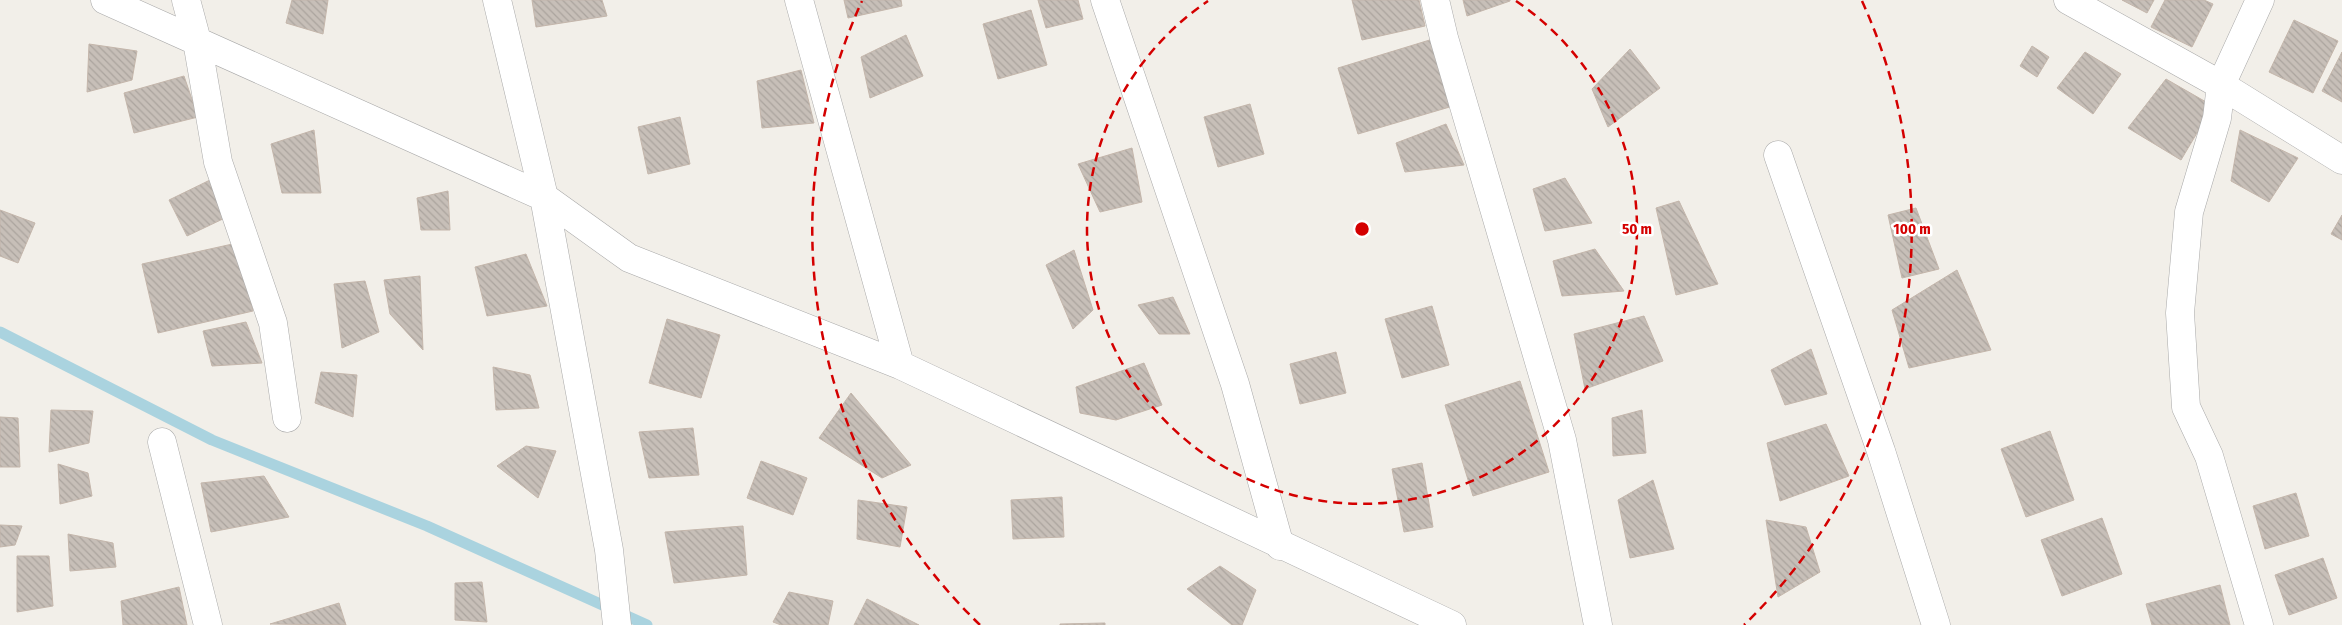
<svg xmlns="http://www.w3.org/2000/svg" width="2342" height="625" font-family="'Fira Sans Condensed',sans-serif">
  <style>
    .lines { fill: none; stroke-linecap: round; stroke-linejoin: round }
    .stream { stroke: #aad3df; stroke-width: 11 }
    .building { fill: url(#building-back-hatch); stroke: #c4b6ab }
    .minor-casing { stroke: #a9a9a9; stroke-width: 29 }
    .minor { stroke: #fff; stroke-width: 28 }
    .ring { fill: none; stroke: #d40000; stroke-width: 2.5; stroke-dasharray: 9 6 }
    .centre { fill: #d40000; stroke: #fff; stroke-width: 2.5 }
    .ring-label { font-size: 15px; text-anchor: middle; font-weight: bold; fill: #d40000; stroke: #fff; stroke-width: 5; stroke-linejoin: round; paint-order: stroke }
  </style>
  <defs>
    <pattern id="building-back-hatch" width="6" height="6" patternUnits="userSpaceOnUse" patternTransform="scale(1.25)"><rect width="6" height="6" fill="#c7bfb8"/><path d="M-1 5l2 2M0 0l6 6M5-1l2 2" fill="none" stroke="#aba49e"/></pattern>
  </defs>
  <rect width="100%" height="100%" fill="#f2efe9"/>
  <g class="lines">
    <path class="stream" d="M0,332L212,440L427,526L647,625"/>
  </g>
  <path class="building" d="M292,0H328L323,34L286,23Z
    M532,0H602L607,16L536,27Z
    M844,0H901L902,6L848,18Z
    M1038,0H1078L1083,19L1046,28Z
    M1352,0H1419L1425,26L1362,40Z
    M1463,0H1510V1L1467,16Z
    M2122,0H2154L2147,13Z
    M2165,0H2204L2213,4L2192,47L2151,27Z
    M1031,10L1047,65L998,79L983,24Z
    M2294,20L2338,41L2313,93L2269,72Z
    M906,35L923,76L870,98L861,57Z
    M1433,39L1453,106L1358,134L1338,68Z
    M89,44L137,51L132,80L87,92Z
    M2032,46L2049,57L2037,77L2020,66Z
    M1630,49L1660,88L1608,127L1592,89Z
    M2085,52L2121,74L2093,114L2057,88Z
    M2342,52V102L2322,91Z
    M801,70L814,123L762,128L757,81Z
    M184,76L198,117L134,133L124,93Z
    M2166,79L2213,106L2181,160L2128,128Z
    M1250,104L1264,154L1218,167L1204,117Z
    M680,117L690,164L648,174L638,127Z
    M1446,124L1464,165L1405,172L1396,143Z
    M314,130L321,193H282L271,144Z
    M2240,130L2298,158L2269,202L2231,181Z
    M1132,148L1142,202L1100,212L1078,164Z
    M1565,178L1592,223L1545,231L1533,189Z
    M210,180L227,217L187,236L169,200Z
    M448,191L450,230H421L417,198Z
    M1679,201L1718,284L1676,295L1656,208Z
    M1916,208L1939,269L1902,278L1888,215Z
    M0,210L35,223L18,263L0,256Z
    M2342,215V240L2331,234Z
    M237,243L253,311L158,333L142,264Z
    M1595,249L1624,291L1562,296L1553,261Z
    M1074,250L1093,310L1073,329L1046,265Z
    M526,254L547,306L487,316L475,267Z
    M1957,270L1991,350L1909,368L1892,310Z
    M420,276L423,350L390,314L384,280Z
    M365,281L379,332L342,348L334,284Z
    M1173,297L1190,334H1159L1138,305Z
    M1432,306L1449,365L1402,378L1385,319Z
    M1644,316L1663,361L1585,389L1574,334Z
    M667,319L720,335L701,398L649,383Z
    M246,322L262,363L212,366L203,331Z
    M1811,349L1827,394L1785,405L1771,370Z
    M1336,352L1346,393L1300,404L1290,364Z
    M1144,363L1162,405L1116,420L1080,413L1076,387Z
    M493,367L530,375L539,408L496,410Z
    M321,372L357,375L353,417L315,403Z
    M1520,381L1549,472L1473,496L1445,405Z
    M851,393L911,465L882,478L819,438Z
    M51,410L93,411L89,443L49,452Z
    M1642,410L1646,453L1613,456L1612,418Z
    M0,417L18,418L20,467H0Z
    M1826,424L1849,476L1780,501L1767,443Z
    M693,428L699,475L649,478L639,432Z
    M2050,431L2074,500L2026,517L2001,449Z
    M526,446L556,451L538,498L497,466Z
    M761,461L807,478L793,515L747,498Z
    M1422,463L1433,527L1404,532L1392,469Z
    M58,464L88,473L92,496L60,504Z
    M264,476L289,517L211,532L201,483Z
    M1653,480L1674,549L1630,558L1618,500Z
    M2296,493L2309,536L2265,549L2253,506Z
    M1062,497L1064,537L1013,539L1011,500Z
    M858,500L907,507L900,547L857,539Z
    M2102,518L2122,574L2062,596L2041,540Z
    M1766,520L1806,527L1820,572L1778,597Z
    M0,525L22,526L15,545L0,547Z
    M743,526L747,575L674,583L665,532Z
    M68,534L113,543L116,567L70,571Z
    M17,556H49L53,606L17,612Z
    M2323,558L2337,598L2289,615L2275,575Z
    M1220,566L1256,590L1242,625H1232L1187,589Z
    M482,582L487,622L455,620V583Z
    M2220,585L2230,625H2152L2146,604Z
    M179,587L187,625H123L121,601Z
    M789,592L833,601L828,625H781L773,622Z
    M867,599L919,625H854Z
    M339,603L346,625L270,624Z
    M1105,623V625H1060V624Z"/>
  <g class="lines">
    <defs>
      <path id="minor" d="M105,0L544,197L629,258L900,365L1452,625
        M186,0L197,41L218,162L273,323L287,418
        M497,0L544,197L609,550L617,625
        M799,0L900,365
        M1105,0L1235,384L1280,546
        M1435,0L1444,38L1562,440L1598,625
        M2068,0L2221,85L2342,160
        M1778,155L1881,451L1936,625
        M162,442L208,625
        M2259,625L2209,456L2186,407L2180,313L2189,212L2217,118L2221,85L2260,0"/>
    </defs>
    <use href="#minor" class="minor-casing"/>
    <use href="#minor" class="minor"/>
  </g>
  <g class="ring">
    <path d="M1516 1A275 275 0 1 1 1208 1"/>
    <path d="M980 625A550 550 0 0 1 862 1M1862 1A550 550 0 0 1 1744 625"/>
  </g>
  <circle cx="1362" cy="229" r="8" class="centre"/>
  <g class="ring-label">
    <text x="1637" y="234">50 m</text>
    <text x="1912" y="234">100 m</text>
  </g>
</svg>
